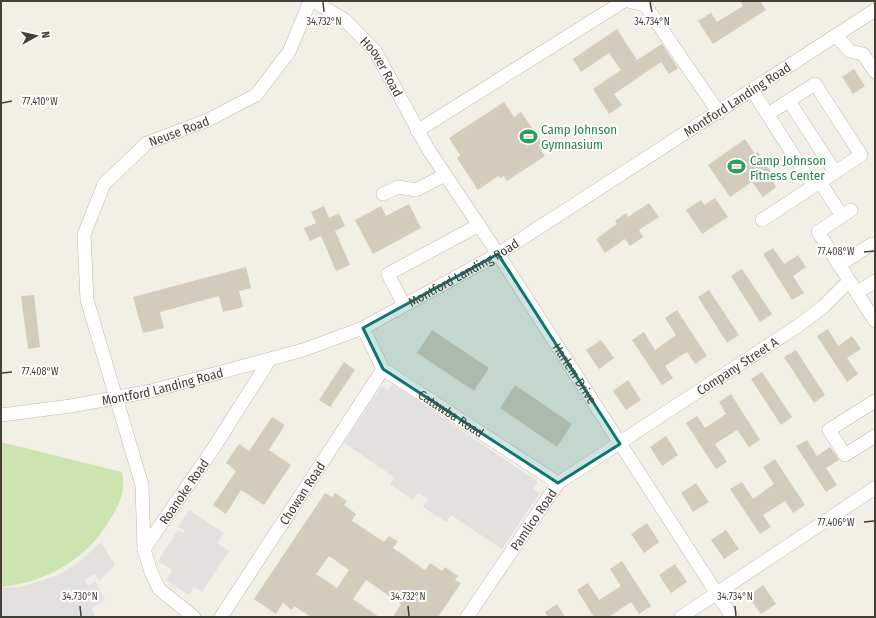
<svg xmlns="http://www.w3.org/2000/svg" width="876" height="618" font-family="'Fira Sans Condensed',sans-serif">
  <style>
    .green { fill: #cce5b0 }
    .parking { fill: #e3e1de }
    .building { fill: #d3cbbc; fill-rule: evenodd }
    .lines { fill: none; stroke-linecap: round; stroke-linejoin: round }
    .minor-casing { stroke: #c0b9ac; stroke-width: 14 }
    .minor { stroke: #fff; stroke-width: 13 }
    .marked { fill: #0f766e; fill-opacity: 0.2; stroke: #0f766e; stroke-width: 3; stroke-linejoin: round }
    .ticks { fill: none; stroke: #453f35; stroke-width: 1.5 }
    .labels { text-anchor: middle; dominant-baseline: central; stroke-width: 4; stroke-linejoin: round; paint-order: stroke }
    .street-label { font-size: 13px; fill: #453f35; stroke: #fff }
    .leisure-label { font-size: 13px; fill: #27864d; stroke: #fff; text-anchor: start }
    .ticks-label { font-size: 10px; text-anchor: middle; fill: #453f35; stroke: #fff; stroke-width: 4; stroke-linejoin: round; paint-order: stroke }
  </style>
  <rect width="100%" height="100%" fill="#f2efe6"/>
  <path class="green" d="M1,442L122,472C126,490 120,503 111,518C87,559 48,582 1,587Z"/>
  <path class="parking" d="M393,384L538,482L533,489L540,493L502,549L451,515L446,522L423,507L428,499L418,493L413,500L390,484L394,477L344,443L382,386L388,390Z
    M189,510L224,533L217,543L229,551L202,592L194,587L189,595L166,580L172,570L158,561L178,530L185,534L184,530L178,527Z
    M101,542L115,565L99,581L95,574L85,580L88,586L96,581L105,600L92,608L95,617H1V588L24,586L59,575L79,562Z"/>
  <path class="building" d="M740,1H760L766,10L713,44L698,21L711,13L717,22L743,6Z
    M617,29L637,60L662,44L678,68L669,74L661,62L614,94L622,105L609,114L593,89L621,70L609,53L581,72L573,59Z
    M854,69L865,86L853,94L842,77Z
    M504,102L514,117L521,112L546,148L541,151L545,156L507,181L504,176L500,178L498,176L478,190L457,158L460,155L449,138Z
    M745,139L755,154L758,152L775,178L772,180L776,187L763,197L752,182L730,197L708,165Z
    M715,198L728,217L702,234L686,210L701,200L704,205Z
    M649,203L659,217L639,230L643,237L630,246L625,239L605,253L596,239L617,224L615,221L626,213L628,217Z
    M409,204L421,228L373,254L355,220L381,206L386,216Z
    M324,206L329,218L339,213L345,226L335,231L350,265L336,271L321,236L310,241L304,228L316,223L311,212Z
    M773,248L784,264L798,255L806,267L793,276L804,293L792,300L763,254Z
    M246,267L251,288L239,291L243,307L223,312L219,296L160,312L164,328L143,333L133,297Z
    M742,269L772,314L760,322L731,276Z
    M709,290L739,335L727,343L698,297Z
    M34,295L40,347L28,349L21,296Z
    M677,310L707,356L695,364L687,352L665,366L673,378L662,385L632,340L644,332L655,350L676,335L665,318Z
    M828,329L838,346L852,336L861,349L847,358L858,374L847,382L817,336Z
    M432,330L489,368L474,391L417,353Z
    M601,340L614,358L599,369L586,350Z
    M796,350L825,395L814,403L784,357Z
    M344,362L355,370L330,407L319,400Z
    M762,372L792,417L781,425L751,379Z
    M628,380L641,400L626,410L613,391Z
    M515,385L572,424L557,447L500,408Z
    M731,394L760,440L749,447L737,430L715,444L727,462L716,469L686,423L697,416L705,428L726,414L719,402Z
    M272,417L285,425L269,450L291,465L264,505L241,490L226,514L213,505L236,471L226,463L239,444L249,451Z
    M666,436L678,455L662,466L650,447Z
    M807,440L817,456L830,447L839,460L826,468L837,485L826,492L796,446Z
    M775,459L805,505L793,513L785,501L763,515L771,527L760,534L730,489L742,482L753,499L774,484L763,467Z
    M696,483L709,502L693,512L681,493Z
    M325,493L332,497L335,493L347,501L344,505L356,514L352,521L384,542L389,536L394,539L398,541L393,548L425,570L430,563L442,571L445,567L458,576L455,580L461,583L438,617H393L401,604L366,580L353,599L379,617H311L294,606L292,610L283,603L276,614L254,599ZM329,556L349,570L337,588L316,574Z
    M647,523L659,542L644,553L631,534Z
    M726,530L739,549L724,559L711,540Z
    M622,561L651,606L639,614L631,602L609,617H594L577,590L588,583L599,600L621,586L610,569Z
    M675,564L687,582L671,593L659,575Z
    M763,585L776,604L761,614L748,596Z
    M557,604L565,617H548L545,612Z"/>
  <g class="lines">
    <defs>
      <g id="minor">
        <path id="s1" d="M313,1L345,20L376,52L428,149L498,254L732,617"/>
        <path d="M628,1L645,5L719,113"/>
        <path d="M836,36L850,51L863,54L875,72"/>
        <path d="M752,90L813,186"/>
        <path d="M789,101L835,172"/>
        <path d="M417,131L624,1"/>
        <path d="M820,182L842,216"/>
        <path d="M383,194L398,187L416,190L445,175"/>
        <path d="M851,210L818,232L875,321"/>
        <path d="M762,220L861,155L815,84L768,114"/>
        <path d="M839,265L872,244"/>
        <path d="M857,293L875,281"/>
        <path d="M404,305L388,274L479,225"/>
        <path id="s2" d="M363,328L383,369L558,483"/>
        <path d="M875,401L829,430L845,455L875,436"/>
        <path id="s3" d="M1,415L71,406L151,391L303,350L363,328L498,254L875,10"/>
        <path id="s4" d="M144,549L213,449L270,359"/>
        <path id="s5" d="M194,617L159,589L151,572L144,549L142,485L87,300L84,235L104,184L147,143L208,120L256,95L289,52L310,1"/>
        <path id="s6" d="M221,617L383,369"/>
        <path id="s7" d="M467,617L558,483L798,326L824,306L849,281"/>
        <path d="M681,617L875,488"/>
      </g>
    </defs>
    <use href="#minor" class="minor-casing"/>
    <use href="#minor" class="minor"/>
  </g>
  <path class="marked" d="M498,254L620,444L558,483L383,369L363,328Z"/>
  <path class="ticks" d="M323,2L324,12M650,2L652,12M2,103L12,101M864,252L874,251M2,373L12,372M864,522L874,521M80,606L81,616M408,606L409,616M735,606L736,616"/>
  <defs>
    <symbol id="stadium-bare" viewBox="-9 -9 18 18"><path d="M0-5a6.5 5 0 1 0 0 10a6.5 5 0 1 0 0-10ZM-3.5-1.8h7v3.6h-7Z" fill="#2e9e5b" stroke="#fff" stroke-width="2.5" paint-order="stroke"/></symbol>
  </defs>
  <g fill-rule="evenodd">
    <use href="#stadium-bare" x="516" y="124" width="25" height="25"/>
    <use href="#stadium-bare" x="724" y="154" width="25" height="25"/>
  </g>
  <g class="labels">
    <g class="street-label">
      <text stroke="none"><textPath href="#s1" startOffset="97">Hoover Road</textPath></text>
      <text stroke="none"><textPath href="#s3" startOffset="812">Montford Landing Road</textPath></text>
      <text stroke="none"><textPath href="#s5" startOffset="558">Neuse Road</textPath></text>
      <text stroke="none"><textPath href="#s3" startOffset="488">Montford Landing Road</textPath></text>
      <text stroke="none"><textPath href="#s7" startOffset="376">Company Street A</textPath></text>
      <text stroke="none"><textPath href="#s1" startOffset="460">Harlem Drive</textPath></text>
      <text stroke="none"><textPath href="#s3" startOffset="164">Montford Landing Road</textPath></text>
      <text stroke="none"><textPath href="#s2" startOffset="127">Catawba Road</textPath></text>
      <text stroke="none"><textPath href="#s4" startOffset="70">Roanoke Road</textPath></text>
      <text stroke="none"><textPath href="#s6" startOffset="148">Chowan Road</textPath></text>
      <text stroke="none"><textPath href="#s7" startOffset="118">Pamlico Road</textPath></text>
    </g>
    <g class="leisure-label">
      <text x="541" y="129">Camp Johnson<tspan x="541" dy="15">Gymnasium</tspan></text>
      <text x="750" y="160">Camp Johnson<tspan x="750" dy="15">Fitness Center</tspan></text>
    </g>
  </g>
  <g class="ticks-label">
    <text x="324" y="25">34.732°N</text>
    <text x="652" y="25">34.734°N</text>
    <text x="40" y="105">77.410°W</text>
    <text x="836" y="255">77.408°W</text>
    <text x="40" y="375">77.408°W</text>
    <text x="836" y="526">77.406°W</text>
    <text x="80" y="600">34.730°N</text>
    <text x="408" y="600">34.732°N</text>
    <text x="735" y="600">34.734°N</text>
  </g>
  <rect width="876" height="618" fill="none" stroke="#453f35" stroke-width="4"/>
  <g transform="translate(36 36) rotate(82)" stroke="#ffffff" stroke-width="3" paint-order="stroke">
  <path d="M0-3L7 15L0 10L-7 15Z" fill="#453f35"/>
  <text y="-6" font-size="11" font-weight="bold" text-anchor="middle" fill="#453f35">N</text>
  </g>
</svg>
